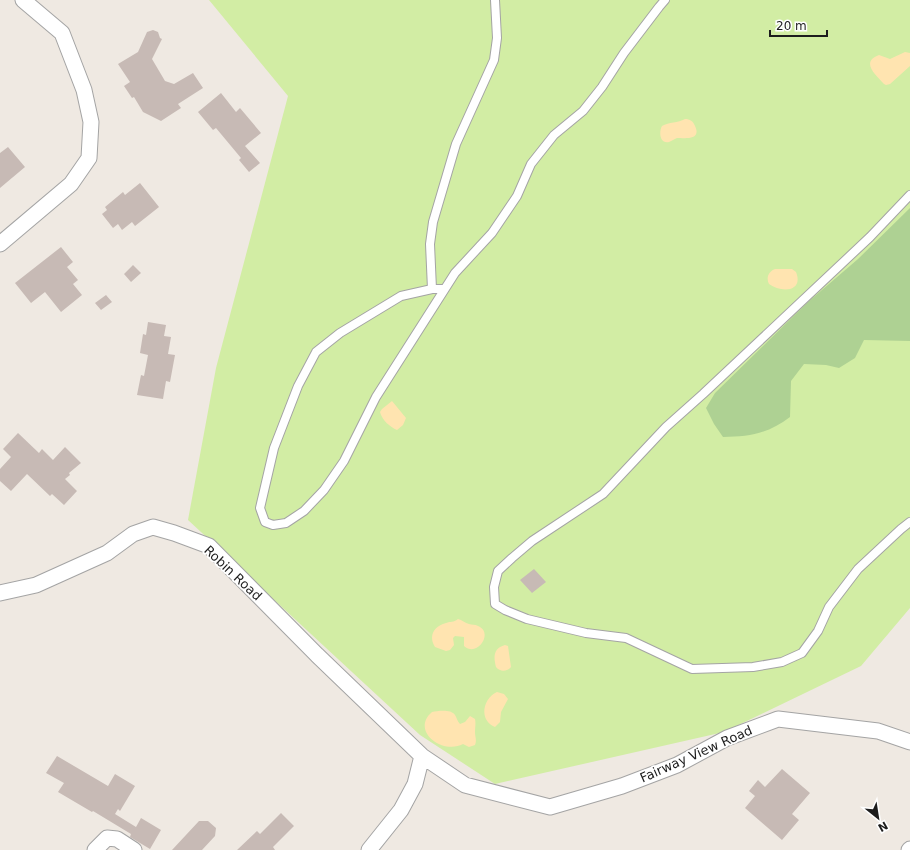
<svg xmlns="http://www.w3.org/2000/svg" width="910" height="850" font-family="'DejaVu Sans',sans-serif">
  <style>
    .grass { fill: #d2eda4 }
    .forest { fill: #aed193 }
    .sand { fill: #ffe4b0 }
    .building { fill: #c7bab5 }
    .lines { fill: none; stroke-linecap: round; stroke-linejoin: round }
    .lane-casing { stroke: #a4a4a4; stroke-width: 10 }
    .street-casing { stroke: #a4a4a4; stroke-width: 17 }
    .lane { stroke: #fff; stroke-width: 8 }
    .street { stroke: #fff; stroke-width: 15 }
    .labels { text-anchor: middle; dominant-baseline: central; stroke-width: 3.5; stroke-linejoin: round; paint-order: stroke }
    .street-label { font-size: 13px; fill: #1d1d1d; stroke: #fff }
  </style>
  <rect width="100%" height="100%" fill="#efe9e2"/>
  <path class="grass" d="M209,0H910V608L861,666L724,732L495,784L420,735L188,520L216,368L288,96Z"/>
  <path class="forest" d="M910,208V341L864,340L855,358L839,368L826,365L804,364L791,381L790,417C769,433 750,437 723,437L714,424L706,408L715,393L808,302L858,259Z"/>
  <path class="sand" d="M905,52L910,53V66L890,84L886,85L884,84C876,75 860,62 879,55L890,59Z
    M685,119C690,119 693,121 695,126C702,141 684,138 677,138C674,139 672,141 669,142C659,144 659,131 662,126C669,122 678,123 685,119Z
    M775,269H792L796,272C804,292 781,293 769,284C766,278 768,272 775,269Z
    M392,401L406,418L403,425L397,430C390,427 382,420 380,412L382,409Z
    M458,619C462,620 465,623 469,624C472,625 475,624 478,626C494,632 478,658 464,646V637L455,636L453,638L454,645L450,650L446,651L435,647C428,636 434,626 446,623C451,621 453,623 458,619Z
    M505,645L508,646L511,667C507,672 500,672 496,667C493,656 494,648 505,645Z
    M497,692L504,694L508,699L501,712L500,722L495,727C479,721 482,699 497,692Z
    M432,712C438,711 451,709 455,715C457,718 457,721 460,724L465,722L470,716L475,719C476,724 475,727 475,732C475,737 477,740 475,745L469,747L463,744C443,755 410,731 432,712Z"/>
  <path class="building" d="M153,30L158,32L160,38L162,39L152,59L165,81L174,84L193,73L203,88L178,104L181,108L161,121L143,112L134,97L132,98L124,86L130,82L118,64L138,52L147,32Z
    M221,93L236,112L240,108L261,133L245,146L260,163L249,172L239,160L241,158L216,128L213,130L198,112Z
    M8,147L25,167L0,188V153Z
    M140,183L159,207L135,226L132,222L122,230L118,224L113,228L102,214L107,210L105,207L123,192L125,195Z
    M61,247L73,262L67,267L78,280L73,284L82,295L61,312L45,292L31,303L15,283Z
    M133,265L141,273L131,282L124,274Z
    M106,295L112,302L101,310L95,303Z
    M148,322L166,325L164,336L171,337L168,354L175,355L170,382L166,381L163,399L137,395L141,375L144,376L148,355L140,353L143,334L146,335Z
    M18,433L39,453L42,449L53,460L65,447L81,463L69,473L70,475L65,479L77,491L64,505L52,494L50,496L27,474L11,491L0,481V469L11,457L3,449Z
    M534,569L546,582L532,593L520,580Z
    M57,756L108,786L115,774L135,786L120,811L118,809L115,814L136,827L141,818L161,830L150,849L130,837L131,834L93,811L92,812L58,792L64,783L46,773Z
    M782,769L810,793L792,814L799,820L782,840L745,808L755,796L749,791L758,780L765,787Z
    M281,813L294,826L273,847L275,850H237L257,831L260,834Z
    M199,821H208L216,828L215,836L202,850H172Z"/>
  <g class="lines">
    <defs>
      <path id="lane" d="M910,195L870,237L703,394L666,427L603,494L532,541L512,558L498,571L494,587L495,604L505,610L527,619L586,633L626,638L692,669L753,667L782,662L802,653L818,631L829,607L858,569L901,529L910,522
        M432,289L430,244L433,222L456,144L494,60L497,38L495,0
        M444,289H432L401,296L340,333L316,352L298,386L274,448L260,508L265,522L273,525L286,523L304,511L324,490L344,461L376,397L455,273L492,233L517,196L531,164L554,135L583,111L602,87L624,53L659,7L665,0"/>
      <path id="street" d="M0,244L71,184L89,158L91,122L84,90L62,33L23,0
        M0,593L36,585L107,553L133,534L153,527L174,533L209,546L317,655L422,756L465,785L550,807L622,786L677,765L727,738L778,719L878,731L910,742
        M95,850L107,838L117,839L134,850
        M369,850L401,810L415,784L422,756
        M909,850L910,849"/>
    </defs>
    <use href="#lane" class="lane-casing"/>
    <use href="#street" class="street-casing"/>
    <use href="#lane" class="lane"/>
    <use href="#street" class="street"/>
  </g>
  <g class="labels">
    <g class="street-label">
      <text transform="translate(233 573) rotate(43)">Robin Road</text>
      <text transform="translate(696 754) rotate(-24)">Fairway View Road</text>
    </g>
  </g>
  <g transform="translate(878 818) rotate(150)" stroke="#ffffff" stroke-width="3" paint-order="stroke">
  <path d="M0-3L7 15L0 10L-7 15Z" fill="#1d1d1d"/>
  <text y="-6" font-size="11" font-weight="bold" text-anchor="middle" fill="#1d1d1d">N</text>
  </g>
  <path d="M770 30v6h57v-6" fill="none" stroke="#1d1d1d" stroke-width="2"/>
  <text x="776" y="30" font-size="12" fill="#1d1d1d" stroke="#ffffff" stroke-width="3" paint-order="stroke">20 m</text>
</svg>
